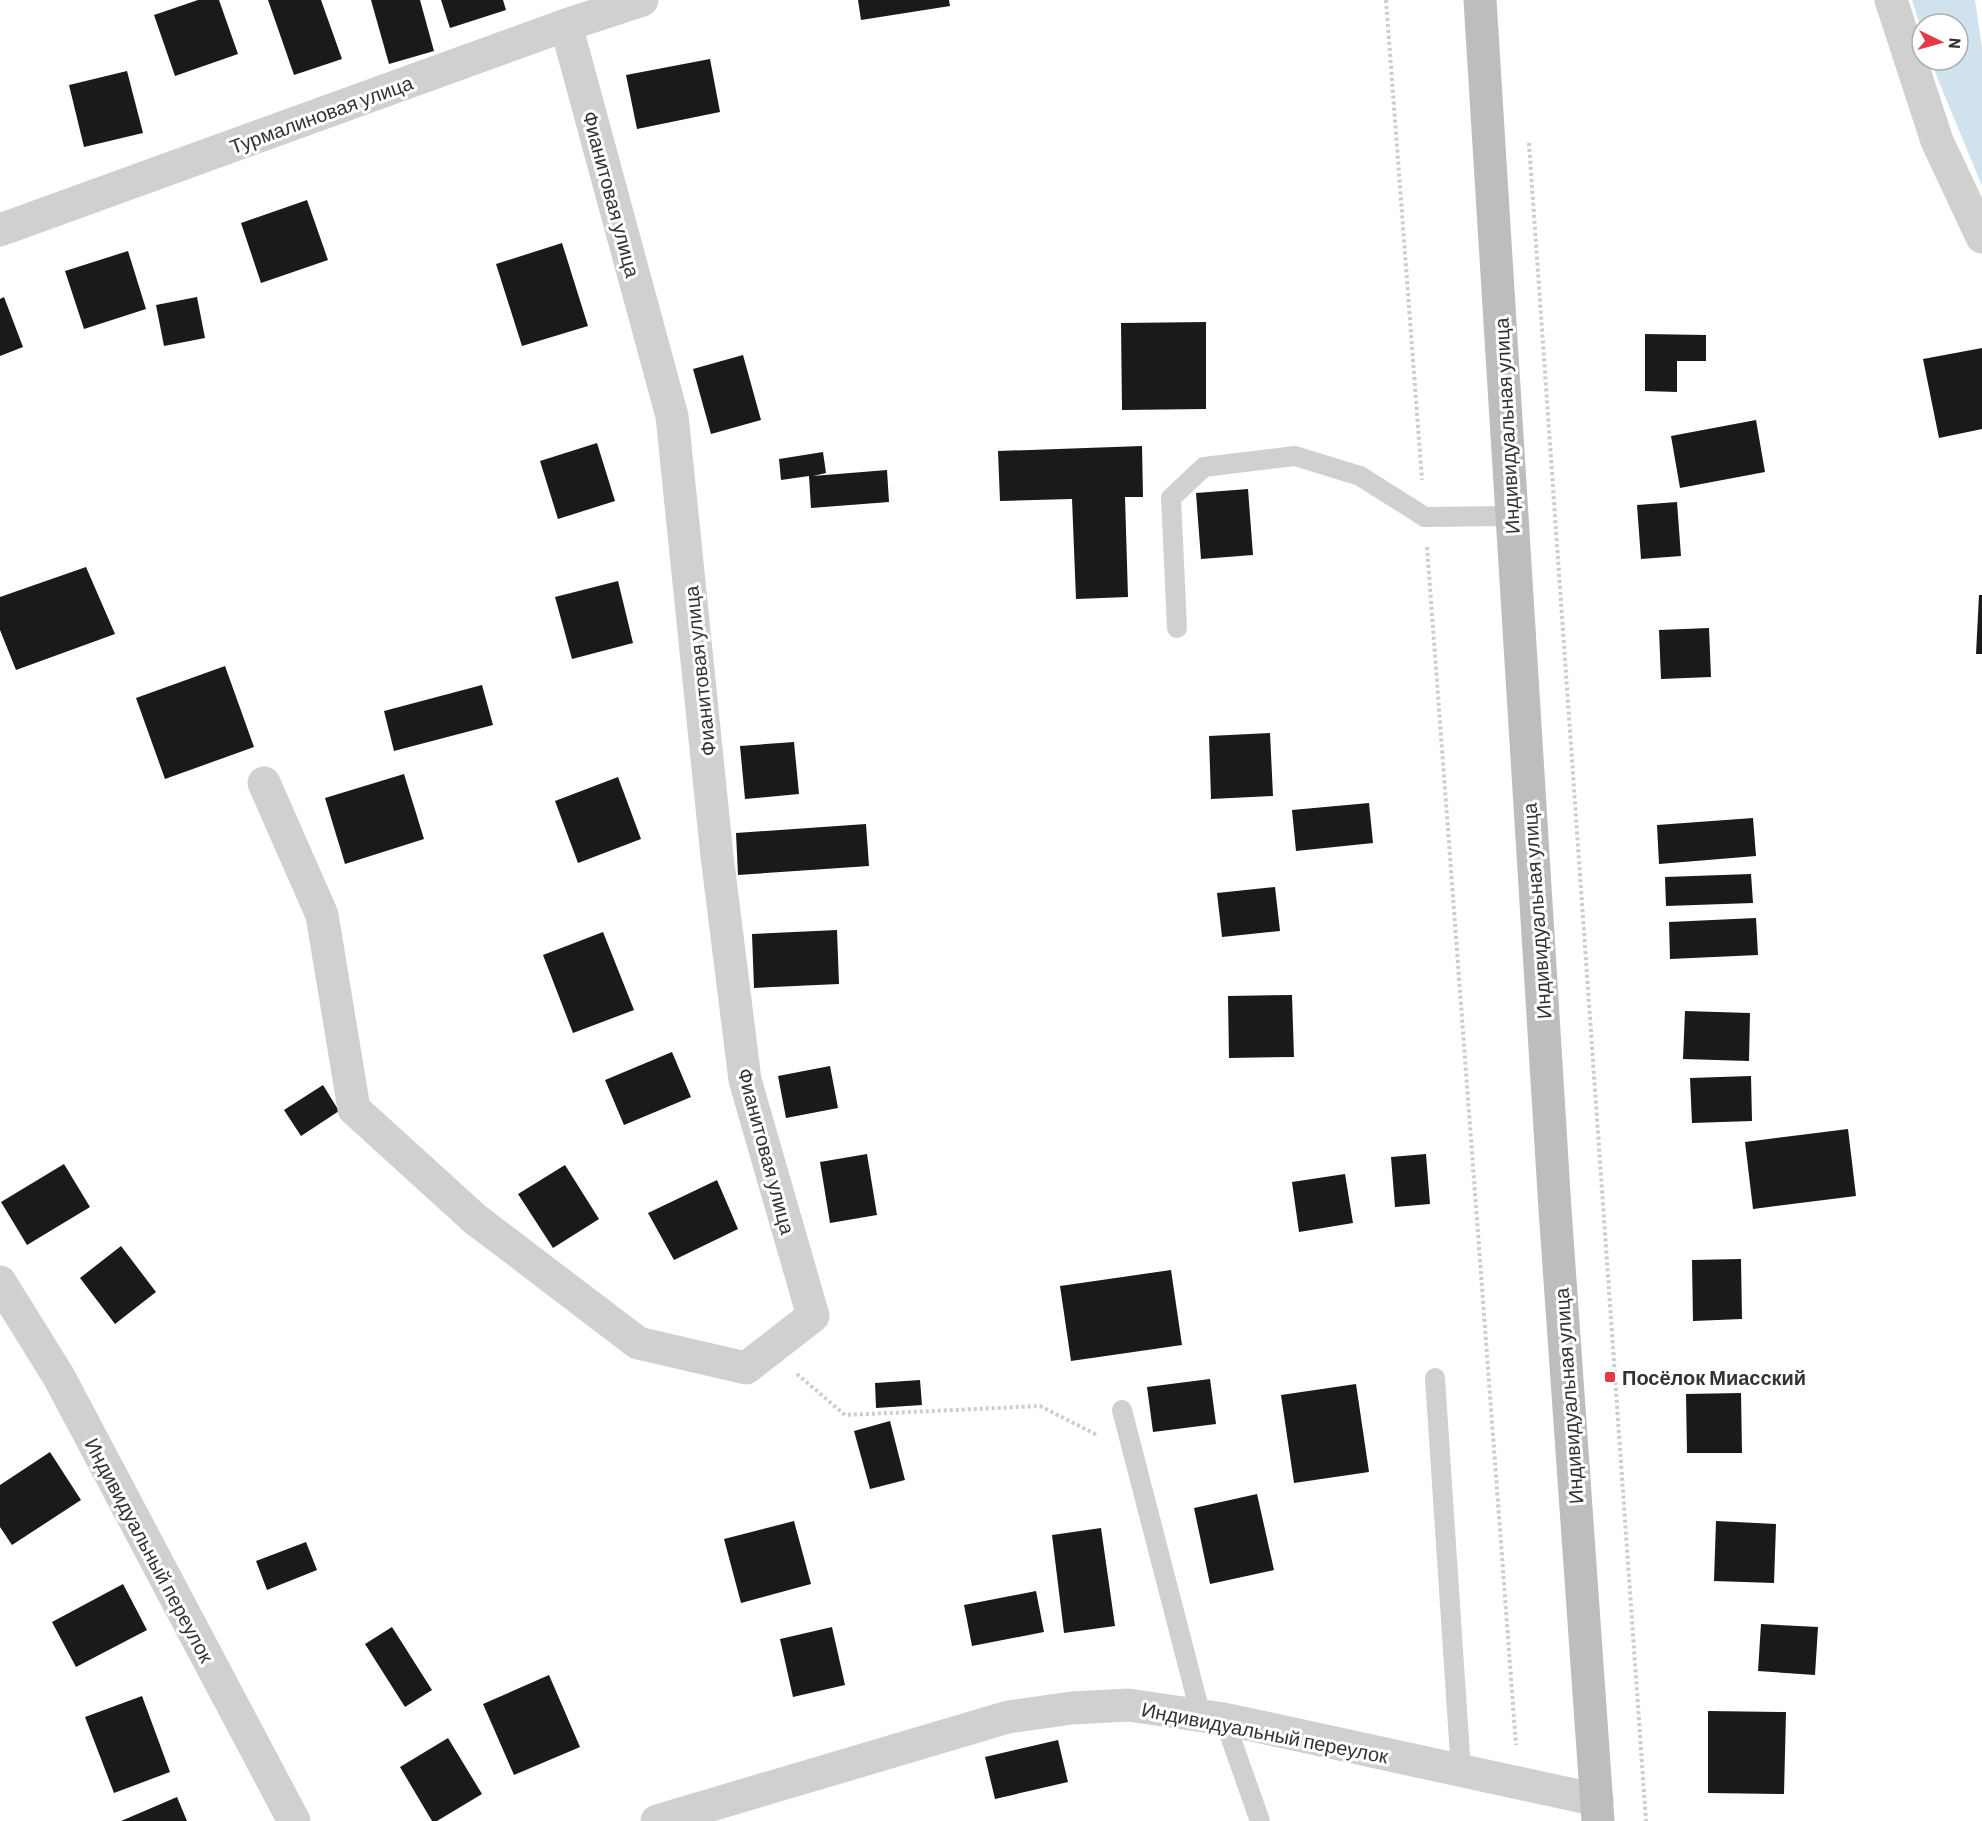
<svg xmlns="http://www.w3.org/2000/svg" width="1982" height="1821" font-family="Barlow,sans-serif">
  <style>
    .water { fill: #cfe2ee }
    .building { fill: #1a1a1a }
    .lines { fill: none; stroke-linecap: round; stroke-linejoin: round }
    .path { stroke: #cdcdcd; stroke-width: 4; stroke-dasharray: 3 3; stroke-linecap: butt }
    .service { stroke: #d0d0d0; stroke-width: 20 }
    .minor { stroke: #d0d0d0; stroke-width: 33 }
    .secondary { stroke: #bdbdbd; stroke-width: 33 }
    .poi-dot { fill: #e63946; stroke: #fff; stroke-width: 2 }
    .labels { text-anchor: middle; dominant-baseline: central; stroke-width: 6; stroke-linejoin: round; paint-order: stroke }
    .street-label { font-size: 20px; fill: #333; stroke: #fff }
    .poi-label { font-size: 20px; font-weight: bold; fill: #333; stroke: #fff; text-anchor: start }
  </style>
  <rect width="100%" height="100%" fill="#fff"/>
  <path class="water" d="M1912,0H1975L1982,48V186L1930,60H1958V24H1922V32Z"/>
  <path class="building" d="M198,0H219L238,54L175,76L154,15Z
    M268,0H321L342,59L294,75Z
    M371,0H420L434,51L389,64Z
    M441,0H503L506,10L450,28Z
    M858,0H949L950,6L861,20Z
    M710,59L720,112L637,129L626,75Z
    M127,71L143,133L84,147L69,85Z
    M307,200L328,260L261,283L241,223Z
    M562,243L588,326L522,346L496,264Z
    M128,251L146,309L84,329L65,271Z
    M4,297L23,347L0,356V299Z
    M197,297L205,338L164,346L156,305Z
    M1206,322V409L1122,410L1121,323Z
    M1645,334L1706,335V361H1677V392L1645,391Z
    M1982,348V429L1939,438L1923,359Z
    M743,355L761,420L711,434L693,369Z
    M1756,420L1765,472L1680,488L1671,436Z
    M597,443L615,501L558,519L540,461Z
    M1142,446L1143,497H1125L1128,597L1076,599L1072,499L1000,501L998,451Z
    M823,452L826,473L813,476L887,470L889,502L811,508L809,476L781,480L779,459Z
    M1248,489L1253,555L1201,559L1196,493Z
    M1677,502L1681,556L1641,559L1637,505Z
    M86,567L115,634L16,670L0,630V597Z
    M618,581L633,643L572,659L555,597Z
    M1979,595H1982V654H1976Z
    M1709,628L1711,677L1661,679L1659,630Z
    M225,666L254,747L165,779L136,698Z
    M482,685L493,725L394,751L384,711Z
    M1270,733L1273,796L1211,799L1209,736Z
    M794,742L799,794L745,799L740,746Z
    M404,774L424,839L345,864L325,798Z
    M618,777L641,839L578,863L555,801Z
    M1369,803L1373,843L1296,851L1292,810Z
    M1753,818L1756,856L1659,864L1657,825Z
    M866,824L869,866L738,875L736,833Z
    M1751,874L1753,903L1666,906L1665,877Z
    M1275,887L1280,931L1222,937L1217,893Z
    M1756,918L1758,955L1670,959L1669,922Z
    M837,930L839,984L754,988L752,934Z
    M603,932L634,1010L573,1033L543,955Z
    M1292,995L1294,1057L1229,1058L1228,996Z
    M1685,1011L1750,1013L1749,1061L1683,1059Z
    M672,1052L691,1097L624,1125L605,1080Z
    M830,1066L838,1108L786,1118L778,1076Z
    M1751,1076L1752,1121L1692,1123L1690,1078Z
    M323,1085L339,1111L301,1136L284,1110Z
    M1848,1129L1856,1196L1753,1209L1745,1142Z
    M867,1154L877,1215L830,1223L820,1162Z
    M1426,1154L1430,1204L1395,1207L1391,1157Z
    M64,1164L90,1207L27,1245L1,1202Z
    M565,1165L599,1219L553,1248L518,1194Z
    M1345,1174L1353,1223L1299,1232L1292,1182Z
    M717,1180L738,1229L674,1260L648,1213Z
    M121,1246L156,1292L115,1324L80,1278Z
    M1741,1259L1742,1319L1693,1321L1692,1260Z
    M1171,1270L1182,1345L1071,1361L1060,1286Z
    M1210,1379L1216,1424L1153,1432L1147,1387Z
    M920,1380L922,1405L876,1408L875,1383Z
    M1356,1384L1369,1472L1294,1483L1281,1395Z
    M1741,1393L1742,1453H1687L1686,1394Z
    M890,1421L905,1480L870,1489L854,1431Z
    M50,1452L81,1500L12,1545L0,1527V1485Z
    M1257,1494L1274,1570L1210,1584L1194,1508Z
    M794,1521L811,1584L741,1603L724,1539Z
    M1716,1521L1776,1524L1774,1583L1714,1581Z
    M1101,1528L1115,1626L1064,1633L1052,1535Z
    M306,1542L317,1570L267,1590L256,1561Z
    M123,1584L147,1630L76,1667L52,1622Z
    M1036,1591L1044,1632L972,1646L964,1605Z
    M1761,1624L1818,1627L1815,1675L1758,1671Z
    M392,1627L432,1690L405,1707L365,1644Z
    M832,1627L845,1685L793,1697L780,1639Z
    M549,1675L580,1747L514,1775L483,1704Z
    M142,1696L170,1772L114,1793L85,1717Z
    M1708,1711L1786,1712L1784,1794L1708,1793Z
    M448,1738L482,1794L437,1821H432L400,1767Z
    M1058,1740L1068,1782L995,1799L985,1757Z
    M177,1797L187,1821H121Z"/>
  <g class="lines">
    <path class="path" d="M1386,0L1422,480
      M1529,143L1646,1821
      M1427,547L1516,1745
      M797,1374L845,1415L1040,1406L1097,1435"/>
    <path class="service" d="M1177,628L1171,498L1204,467L1295,456L1360,476L1425,517L1511,516
      M1435,1378L1461,1771
      M1122,1410L1201,1716
      M1224,1719L1260,1821"/>
    <path class="minor" d="M1891,0L1937,141L1982,237
      M0,230L566,25L642,0
      M264,783L322,915L354,1109L475,1219L638,1343L746,1368L813,1316L745,1080L717,856L672,416L566,25
      M0,1282L59,1377L294,1821
      M657,1821L1008,1717L1072,1708L1128,1705L1224,1719L1597,1800"/>
    <path class="secondary" d="M1480,0L1555,1209L1598,1821"/>
  </g>
  <rect class="poi-dot" x="1604" y="1371" width="12" height="12" rx="3"/>
  <g class="labels">
    <g class="street-label">
      <text transform="translate(321 114) rotate(-20)">Турмалиновая улица</text>
      <text transform="translate(612 194) rotate(75)">Фианитовая улица</text>
      <text transform="translate(1506 426) rotate(-93)">Индивидуальная улица</text>
      <text transform="translate(699 671) rotate(-96)">Фианитовая улица</text>
      <text transform="translate(1536 911) rotate(-94)">Индивидуальная улица</text>
      <text transform="translate(767 1151) rotate(75)">Фианитовая улица</text>
      <text transform="translate(1568 1396) rotate(-94)">Индивидуальная улица</text>
      <text transform="translate(150 1550) rotate(62)">Индивидуальный переулок</text>
      <text transform="translate(1265 1732) rotate(11)">Индивидуальный переулок</text>
    </g>
    <g class="poi-label">
      <text x="1622" y="1377">Посёлок Миасский</text>
    </g>
  </g>
  <g transform="translate(1940 42) rotate(95)"><circle r="28" fill="#ffffff" stroke="#adadad" stroke-width="1.5"/>
  <path d="M0-4.5L10 22L0 15L-10 22Z" fill="#e63946"/>
  <text y="-9" font-size="16" font-weight="bold" text-anchor="middle" fill="#333333">N</text>
  </g>
</svg>
